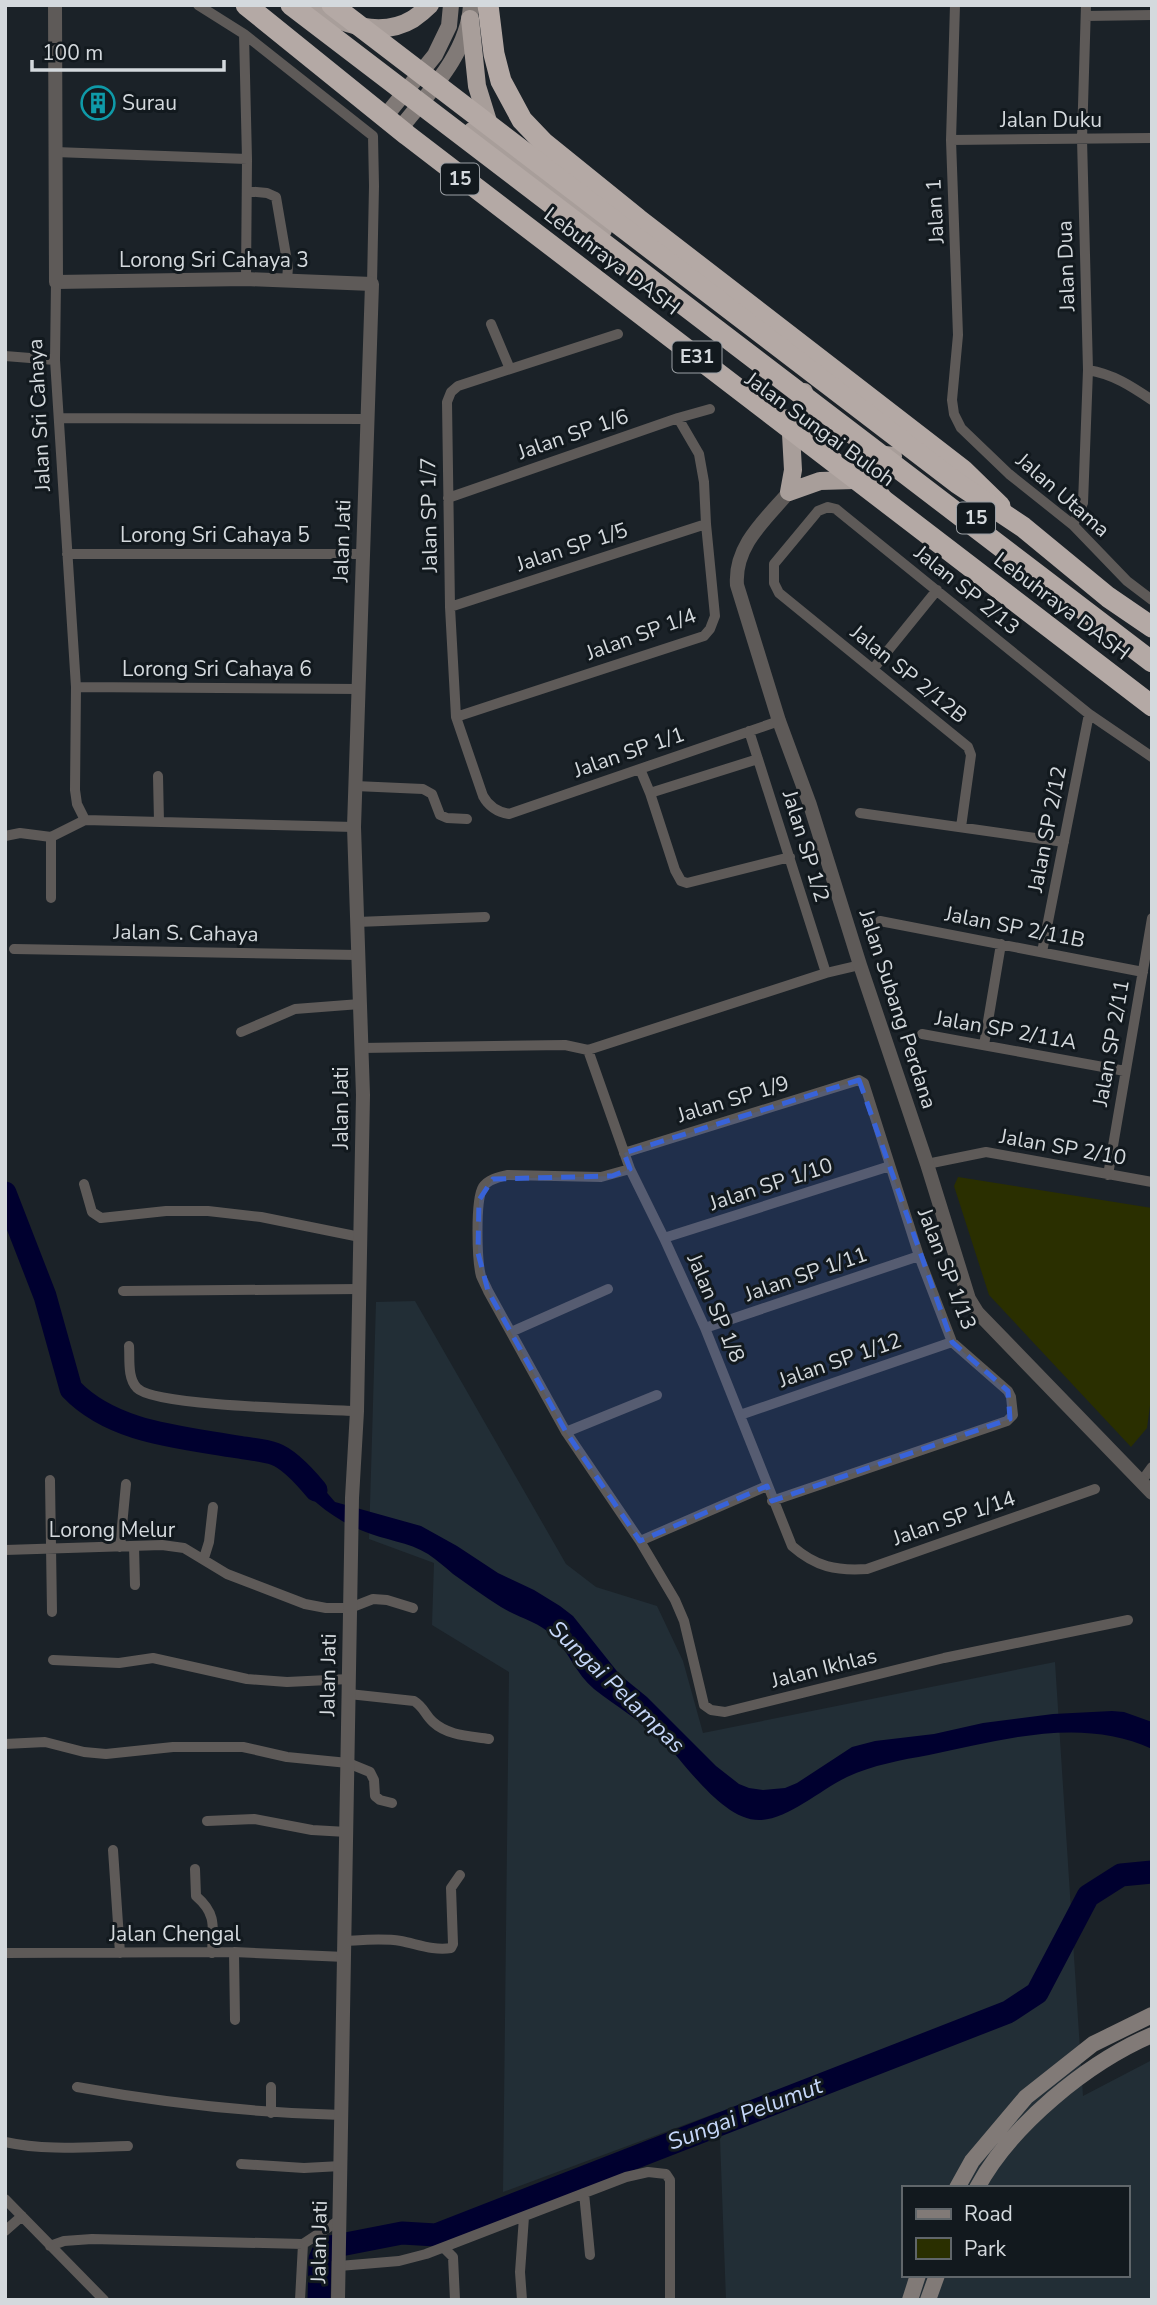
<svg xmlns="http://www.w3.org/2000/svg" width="1157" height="2305" font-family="'Nunito Sans',sans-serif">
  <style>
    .built { fill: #222e36; fill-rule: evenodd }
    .green { fill: #2a2f00 }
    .water { fill: #00002f }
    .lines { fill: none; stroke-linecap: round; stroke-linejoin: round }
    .river { stroke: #00002f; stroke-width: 23 }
    .minor { stroke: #5e5a58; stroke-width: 10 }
    .tertiary { stroke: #5e5a58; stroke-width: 14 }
    .secondary { stroke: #817a77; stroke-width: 16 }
    .trunk { stroke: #a89e9a; stroke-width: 18 }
    .motorway { stroke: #b4a9a5; stroke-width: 21 }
    .motorway-bridge { stroke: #b4a9a5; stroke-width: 21 }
    .marked { fill: #3863d9; fill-opacity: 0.2; stroke: #3863d9; stroke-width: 5; stroke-dasharray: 14 9; stroke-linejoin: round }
    .labels { text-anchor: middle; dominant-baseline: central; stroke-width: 6; stroke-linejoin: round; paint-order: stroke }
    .shield { fill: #12191e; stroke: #9a9fa4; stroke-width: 2 }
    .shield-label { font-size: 19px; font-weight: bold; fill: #d4d9dd }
    .poi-label { font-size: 21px; fill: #d4d9dd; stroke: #12191e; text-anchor: start }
    .street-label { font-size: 21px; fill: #d4d9dd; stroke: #12191e }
    .water-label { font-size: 23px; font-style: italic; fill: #c6d7f9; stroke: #12191e }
  </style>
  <rect width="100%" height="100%" fill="#1b2228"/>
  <path class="built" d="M415,1301L566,1564L596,1587L657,1606L683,1661L703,1733L1055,1662L1083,2096L1152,2060V2300H726L719,2112L503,2192L509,1672L432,1625L434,1563L369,1539L376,1302ZM903,2188H1127V2275H903Z"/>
  <path class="green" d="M958,1177L1152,1208V1391L1147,1428L1131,1447L989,1295L954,1186Z"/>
  <path class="water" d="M303,1465L335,1502L421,1526L457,1546L498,1573L534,1590L560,1606L573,1616L620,1675L647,1697L716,1766L739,1784L749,1788L763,1790L785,1788L797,1783L852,1747L875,1741L934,1734L983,1723L1053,1714L1112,1711L1124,1712L1152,1722V1749C1081,1716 1002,1740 929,1755C901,1760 873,1765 847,1777C822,1789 789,1818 762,1820C724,1823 686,1764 662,1740C643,1722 615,1706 594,1689C576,1674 569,1652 552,1635C539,1622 517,1617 501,1607C485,1597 469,1585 453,1574C445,1567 437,1560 428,1554C409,1542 384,1540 363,1531C333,1519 309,1499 288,1474L294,1468Z"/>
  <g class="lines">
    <path class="river" d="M5,1193L45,1296L71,1389C113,1433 181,1437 238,1447C249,1449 264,1450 275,1454C289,1459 306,1478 316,1490
      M319,2300L320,2259L325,2248L402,2233L436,2235L1008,2012L1037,1993L1088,1896L1121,1875L1152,1872"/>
    <path class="minor" d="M198,5L244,34L373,136L374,186L372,284
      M955,5L951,140L958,335L952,400L954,414L961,428L1009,474L1073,525L1127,581L1152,600
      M1086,16L1152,15
      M244,34L247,159L246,279
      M951,140L1152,138
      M55,152L247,159
      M247,191L267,193L276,197L288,267L287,280
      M56,282L55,360L76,687L75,790L77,804L85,820
      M491,324L510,369
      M618,334L458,386L451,392L447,402L450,607L456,717L483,796C489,807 497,812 509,814L779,721
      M5,356L55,360
      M1088,370C1113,374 1131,386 1152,400
      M59,418L368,419
      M448,498L678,418L710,409
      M1073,525L1083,503L1088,370L1082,139L1086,5
      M67,554H363
      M450,607L706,524
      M873,669L937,590
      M76,687L358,689
      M456,717L704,636L710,629L715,616L706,524L704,482L699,454L678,418
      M749,731L826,973
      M640,769L650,793L675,870L681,881L687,883L790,857
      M158,776L159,822
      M355,786L423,789L432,794L440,815L447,818L467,819
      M650,793L758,759
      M860,813L1064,842
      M961,827L971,755L968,747L779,593L774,583V564L818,511L828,507L836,509L1089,714L1152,757
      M5,836L20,833L51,837L85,820L354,827
      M51,898V837
      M880,921L1143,972
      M357,922L485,917
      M14,949L358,955
      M1042,952L1089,714
      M241,1032L295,1009L360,1004
      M922,1034L1125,1071
      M984,1045L1001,944
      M361,1048L565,1045L588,1050L826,973L860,965
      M588,1050L630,1169L664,1238L705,1328L792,1546C816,1567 836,1571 867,1569L1095,1489
      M624,1153L859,1080L864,1083L919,1256L952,1342L1008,1391L1011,1397L1013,1415L1007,1421L772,1501
      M927,1164L986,1152L1152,1182
      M630,1169L601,1177L507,1175C499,1177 488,1179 483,1187C475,1200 477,1261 481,1276C483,1281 486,1286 488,1291L566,1432L640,1541L675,1600L684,1621L704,1705L711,1710L725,1712L944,1658L1128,1620
      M1108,1175L1152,918
      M84,1184L92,1212L101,1218L166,1211H208L261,1217L360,1237
      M664,1238L890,1166
      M123,1291L359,1289
      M705,1328L919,1256
      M511,1332L608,1289
      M129,1346C130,1358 127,1378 137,1388C155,1407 322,1409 357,1411
      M740,1415L952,1342
      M566,1432L657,1395
      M50,1480L52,1612
      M1141,1482L1152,1467
      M640,1541L767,1486
      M134,1546L135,1585
      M120,1547L126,1484
      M5,1550L162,1545L184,1548L227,1574L305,1604L326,1608H350L373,1599L387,1600L413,1608
      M204,1558L209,1542L213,1507
      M53,1660L119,1663L153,1658L247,1679L287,1682L349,1679
      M349,1694L414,1701C424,1707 425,1715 433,1722C448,1736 471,1736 489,1739
      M5,1744L45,1742L84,1752L106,1754L173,1747H243L287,1757L348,1763L370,1772L374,1780L375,1796L380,1800L392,1803
      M207,1821L254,1819L312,1830L347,1832
      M113,1850L120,1953
      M195,1869L196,1896C217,1914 213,1927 212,1953
      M345,1941C364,1940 382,1938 401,1941C417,1944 434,1951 451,1948L453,1944L451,1888L460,1875
      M234,1952L235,2020
      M5,1953L234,1952L345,1957
      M77,2087C165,2103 253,2113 342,2115
      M271,2113V2087
      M5,2142C46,2151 87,2147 128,2146
      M241,2164L304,2168L341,2166
      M584,2193L590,2255
      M5,2199L104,2300
      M5,2231L22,2216
      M50,2246L64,2241L92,2239L303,2244L341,2219
      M444,2248L453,2257L455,2300
      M339,2266L399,2261L426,2254L626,2177L648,2172L666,2174L670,2180V2300
      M300,2300L303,2244
      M522,2300L520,2272L524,2217"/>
    <path class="tertiary" d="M55,5L56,282L246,279L372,284L354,827L363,1095L357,1411L352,1498L338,2300
      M789,492C765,520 734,546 737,585L779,721L810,805L860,965L927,1164L969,1299L977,1312L1152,1493"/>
    <path class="secondary" d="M384,118L435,55L449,26L451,5
      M399,130C428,93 468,54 471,5
      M957,2188L972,2161L1026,2097L1093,2044L1152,2015
      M977,2188C1011,2125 1087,2063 1152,2035
      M910,2300L918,2275
      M928,2300L937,2275"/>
    <path class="trunk" d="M301,5C335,19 377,41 413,19C419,15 425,10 430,5
      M470,19L477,86L490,128
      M472,131L603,230
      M773,417L799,420C810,410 809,406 804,392
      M791,434L793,470L789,492L820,481L854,480
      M882,496C866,478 865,472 885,455L893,456"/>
    <path class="motorway" d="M488,5L494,54L501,81L522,120L544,143L638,219L963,470L1000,506"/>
    <path class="motorway-bridge" d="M246,5L407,135L1152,706
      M291,5L1152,662
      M332,5L957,483L1023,527L1108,597L1152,627"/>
  </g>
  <path class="marked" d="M859,1080L952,1342L1008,1391L1010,1419L772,1501L767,1486L640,1541L566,1432L488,1291L478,1253L479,1200L493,1179L612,1176L630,1169L624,1153Z"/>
  <defs>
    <symbol id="building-ring" viewBox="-11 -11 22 22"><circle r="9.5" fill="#12191e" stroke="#0f9aa8" stroke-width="1.5"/><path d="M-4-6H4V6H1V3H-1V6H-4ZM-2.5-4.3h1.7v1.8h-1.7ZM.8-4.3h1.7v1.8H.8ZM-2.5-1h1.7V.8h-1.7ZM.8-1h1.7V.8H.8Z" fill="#0f9aa8"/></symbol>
  </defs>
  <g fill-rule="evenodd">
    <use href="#building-ring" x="79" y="84" width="38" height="38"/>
  </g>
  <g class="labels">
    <g class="shield">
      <rect x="441" y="163.5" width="38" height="31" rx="5"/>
      <rect x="672.5" y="341.5" width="49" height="31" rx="5"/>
      <rect x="957" y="502.5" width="38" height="31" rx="5"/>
    </g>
    <g class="shield-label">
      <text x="460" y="179">15</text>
      <text x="697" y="357">E31</text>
      <text x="976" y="518">15</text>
    </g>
    <g class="poi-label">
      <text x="122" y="103">Surau</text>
    </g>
    <g class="street-label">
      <text x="1051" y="120">Jalan Duku</text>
      <text transform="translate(935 211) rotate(-93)">Jalan 1</text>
      <text x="214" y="260">Lorong Sri Cahaya 3</text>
      <text transform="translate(612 261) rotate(37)">Lebuhraya DASH</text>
      <text transform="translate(1066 266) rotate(-92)">Jalan Dua</text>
      <text transform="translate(39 415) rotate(-93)">Jalan Sri Cahaya</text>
      <text transform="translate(820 429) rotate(36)">Jalan Sungai Buloh</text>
      <text transform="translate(573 434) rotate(-19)">Jalan SP 1/6</text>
      <text transform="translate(1063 495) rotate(41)">Jalan Utama</text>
      <text transform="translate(429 515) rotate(-91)">Jalan SP 1/7</text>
      <text x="215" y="535">Lorong Sri Cahaya 5</text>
      <text transform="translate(342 541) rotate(-88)">Jalan Jati</text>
      <text transform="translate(572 547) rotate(-18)">Jalan SP 1/5</text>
      <text transform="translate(967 590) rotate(39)">Jalan SP 2/13</text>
      <text transform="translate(1062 606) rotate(37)">Lebuhraya DASH</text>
      <text transform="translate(641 634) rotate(-20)">Jalan SP 1/4</text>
      <text x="217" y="669">Lorong Sri Cahaya 6</text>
      <text transform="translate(909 674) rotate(39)">Jalan SP 2/12B</text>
      <text transform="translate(629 752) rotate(-19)">Jalan SP 1/1</text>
      <text transform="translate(1047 829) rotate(-79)">Jalan SP 2/12</text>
      <text transform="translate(806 846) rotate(73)">Jalan SP 1/2</text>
      <text transform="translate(1015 927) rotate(11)">Jalan SP 2/11B</text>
      <text transform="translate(186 933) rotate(1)">Jalan S. Cahaya</text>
      <text transform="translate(898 1009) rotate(72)">Jalan Subang Perdana</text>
      <text transform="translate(1006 1030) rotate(10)">Jalan SP 2/11A</text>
      <text transform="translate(1111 1043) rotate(-80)">Jalan SP 2/11</text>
      <text transform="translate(733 1099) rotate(-17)">Jalan SP 1/9</text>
      <text transform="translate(341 1108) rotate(-90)">Jalan Jati</text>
      <text transform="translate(1063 1147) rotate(10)">Jalan SP 2/10</text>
      <text transform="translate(771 1184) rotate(-18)">Jalan SP 1/10</text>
      <text transform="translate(947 1269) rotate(69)">Jalan SP 1/13</text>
      <text transform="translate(806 1274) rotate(-19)">Jalan SP 1/11</text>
      <text transform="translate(716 1308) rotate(67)">Jalan SP 1/8</text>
      <text transform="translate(840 1360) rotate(-19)">Jalan SP 1/12</text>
      <text transform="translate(954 1518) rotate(-19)">Jalan SP 1/14</text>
      <text x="112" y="1530">Lorong Melur</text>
      <text transform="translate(824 1668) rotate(-14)">Jalan Ikhlas</text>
      <text transform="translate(328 1675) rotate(-89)">Jalan Jati</text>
      <text x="175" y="1934">Jalan Chengal</text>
      <text transform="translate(319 2242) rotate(-89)">Jalan Jati</text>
    </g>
    <g class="water-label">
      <text transform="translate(617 1687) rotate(44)">Sungai Pelampas</text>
      <text transform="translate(745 2114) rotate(-21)">Sungai Pelumut</text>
    </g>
  </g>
  <rect width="1157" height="2305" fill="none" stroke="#d4d9dd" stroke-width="14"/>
  <rect x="902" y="2186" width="228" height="91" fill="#12191e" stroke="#60666a" stroke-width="2"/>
  <rect x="916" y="2209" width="35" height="10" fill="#817a77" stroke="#60666a" stroke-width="2"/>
  <text x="964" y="2221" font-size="21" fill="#d4d9dd">Road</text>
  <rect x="916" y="2238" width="35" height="21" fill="#2a2f00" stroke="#60666a" stroke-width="2"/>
  <text x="964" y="2256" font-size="21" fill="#d4d9dd">Park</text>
  <path d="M32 60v10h192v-10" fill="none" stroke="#d4d9dd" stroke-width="3.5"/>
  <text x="42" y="60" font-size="21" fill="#d4d9dd" stroke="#12191e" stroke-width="5" paint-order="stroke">100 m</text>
</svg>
